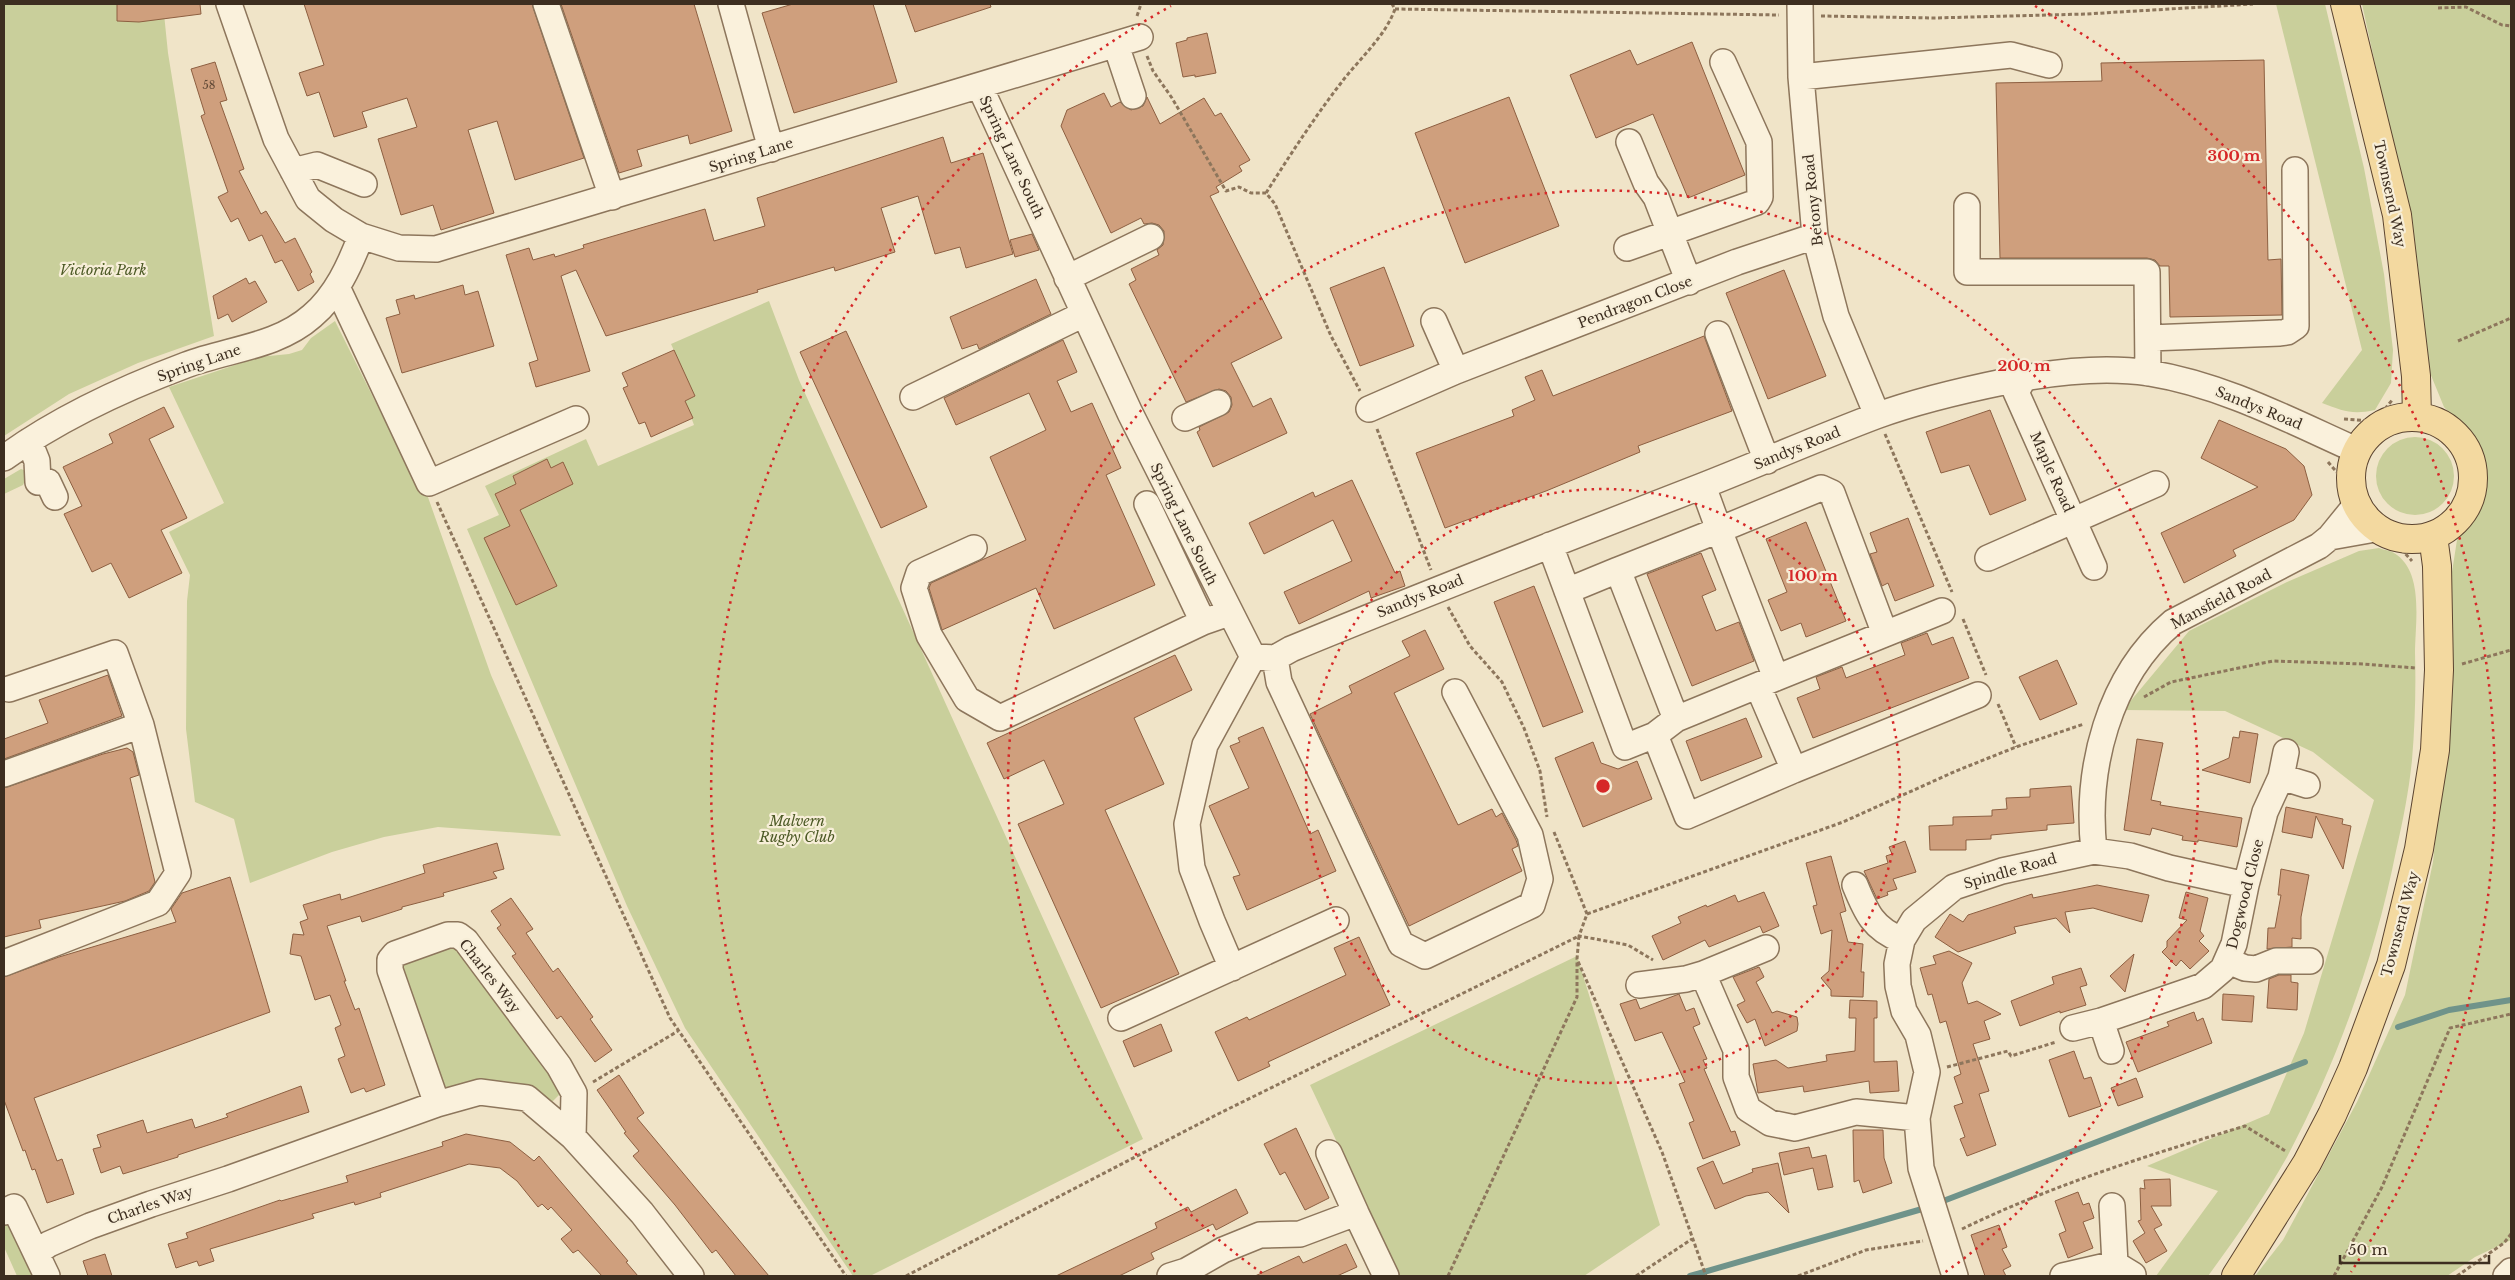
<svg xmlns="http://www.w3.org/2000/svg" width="2515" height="1280" font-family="'Libre Baskerville',serif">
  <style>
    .green { fill: #c9cf9b }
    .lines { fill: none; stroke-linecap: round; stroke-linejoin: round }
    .stream { stroke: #6f938a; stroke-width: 6 }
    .building { fill: #cf9f7d; stroke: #8d5f41 }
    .minor-casing { stroke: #8d765c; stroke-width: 28 }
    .major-casing { stroke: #5b4430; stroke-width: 30 }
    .path { stroke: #8d765c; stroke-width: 3; stroke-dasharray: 4 2.5; stroke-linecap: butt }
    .minor { stroke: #faf1dc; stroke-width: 25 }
    .major { stroke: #f3d9a0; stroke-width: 28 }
    .ring { fill: none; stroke: #d62828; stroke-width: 2.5; stroke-dasharray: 2.5 5 }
    .labels { text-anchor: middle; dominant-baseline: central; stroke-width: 4.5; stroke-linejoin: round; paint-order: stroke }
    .number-label { font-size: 11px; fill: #624a37 }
    .street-label { font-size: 14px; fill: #3d2e20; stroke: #f7eed8 }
    .park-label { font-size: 14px; font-style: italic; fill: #4d5a26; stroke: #f7eed8 }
    .centre { fill: #d62828; stroke: #f7eed8; stroke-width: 2.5 }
    .ring-label { font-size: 15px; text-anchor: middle; font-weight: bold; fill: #d62828; stroke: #f7eed8; stroke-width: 4.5; stroke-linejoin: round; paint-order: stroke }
  </style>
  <rect width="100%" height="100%" fill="#f0e4c8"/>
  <path class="green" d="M4,4H163L168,53L214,336L138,363L69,394L4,436Z
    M2276,4H2325L2364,168L2384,274L2393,350L2391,383L2375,410C2352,415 2343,411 2322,403L2362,350Z
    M2362,4H2511V1240L2475,1257L2447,1276H2255L2283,1240L2357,1102L2405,995L2433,862L2451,687L2449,591L2457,540L2480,490L2484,487L2478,445L2444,407L2428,368L2409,219Z
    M769,301L799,380L1143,1139L870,1276H853L685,1028L627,906L467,529L499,515L485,486L586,439L598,466L694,425L685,401L695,396L671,344Z
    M335,321L402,455L424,486L491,675L561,836L438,827L384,837L332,852L250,883L234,819L195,802L186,729L187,601L190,575L169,532L224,503L169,387L259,357L289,354L302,350L311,338Z
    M2376 476a39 39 0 1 1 78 0a39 39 0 1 1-78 0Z
    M21,469L29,472L23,485L4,494V479Z
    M2379,548C2384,550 2393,551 2397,555C2424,575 2415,624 2415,653C2416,689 2415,725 2412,760C2409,790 2403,821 2396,851C2375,957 2338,1060 2287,1157C2264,1198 2236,1238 2208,1276H2156L2218,1191L2147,1166L2269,1114L2304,1033L2374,800L2313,752L2225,711L2123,710L2189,631L2287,582L2359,551Z
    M452,942L559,1084L561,1093L553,1101L453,1090L442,1086L397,963Z
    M1577,956L1660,1225L1584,1276H1400L1310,1085Z
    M4,1221L14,1223L41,1276H17L4,1247Z"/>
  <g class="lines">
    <path class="stream" d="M2398,1027L2449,1010L2511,1000
      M1938,1203L2305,1062
      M1690,1276L1929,1207"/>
  </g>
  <path class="building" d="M117,4H200L201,14L139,22L117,21Z
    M304,4H532L584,158L515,180L497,121L468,130L494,213L441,230L433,205L401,215L378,139L417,127L407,98L362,112L367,127L334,137L319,92L307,96L299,73L324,65Z
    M561,4H694L732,131L690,144L688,135L637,150L642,166L619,173Z
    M793,4H873L897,82L794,113L762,13Z
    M905,4H990L991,7L915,32Z
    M1207,33L1216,73L1195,77V75L1183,77L1176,43L1187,40V38Z
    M1692,42L1745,175L1688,198L1653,114L1596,138L1570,75L1630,50L1637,65Z
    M2264,60L2268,260L2281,259L2282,315L2170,317L2169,266H2160L2155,260L2147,258H2000L1996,83L2102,81L2101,63Z
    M215,62L227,100L220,102L244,169L239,171L261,214L266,211L285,243L295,238L312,272L310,274L314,282L298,291L282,260L275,263L262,235L249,241L238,218L231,222L218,197L228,192L201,116L205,114L191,69Z
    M1104,93L1111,107L1120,102L1131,110L1143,106L1147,97L1160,124L1204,98L1215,116L1221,113L1250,160L1239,166L1242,171L1216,187L1219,192L1210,196L1282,338L1231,363L1253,407L1271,398L1287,433L1213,467L1197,432L1200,430L1199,427L1229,412L1232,405L1231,397L1226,391L1219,389L1186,402L1129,284L1136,280L1131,269L1159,255L1157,250L1163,245L1164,231L1159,225L1152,223L1144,224L1141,218L1111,233L1061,126L1067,110Z
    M1509,97L1559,226L1465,263L1415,133Z
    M943,137L951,163L983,153L1013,254L966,268L960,247L935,254L918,196L881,208L895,252L835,271L834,267L757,290L758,292L606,336L576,270L561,276L590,371L536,387L529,363L538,360L506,255L529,248L533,260L554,254L555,257L584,248L583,245L705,209L714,241L765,226L757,198Z
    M1032,234L1039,250L1015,257L1010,240Z
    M1384,267L1414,346L1360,366L1330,288Z
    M1784,270L1826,376L1768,399L1726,293Z
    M246,278L249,284L255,281L267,302L232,322L228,314L218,319L213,296Z
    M1036,279L1051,314L979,349L977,344L962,349L950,317Z
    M463,285L465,295L478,291L494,346L402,373L386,318L400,314L396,300L414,295L415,299Z
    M846,331L927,507L881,528L800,352Z
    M1704,336L1732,411L1638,446L1640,452L1546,491L1445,528L1416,453L1514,416L1512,410L1535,400L1525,377L1542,370L1553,396Z
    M1063,340L1077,372L1057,381L1071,412L1092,403L1121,468L1106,475L1155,585L1054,629L1036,588L942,630L929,588L931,583L1026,540L990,457L1046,430L1029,393L956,425L944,398Z
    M674,350L695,396L685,401L693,418L651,437L645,422L639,424L623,388L628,386L622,373Z
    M164,407L174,427L149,439L187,518L161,530L182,573L129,598L111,563L92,572L64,514L82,506L63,467L113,443L109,434Z
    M1990,410L2026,500L1990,515L1969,465L1941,473L1926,432Z
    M2219,420L2286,449L2304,466L2312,495L2294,520L2233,550L2236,556L2184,583L2161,533L2258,487L2201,458Z
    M547,459L551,468L563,462L573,484L520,510L557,586L516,605L484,538L510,526L495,494L516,484L513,476Z
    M1352,480L1395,573L1400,571L1405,586L1371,598L1369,591L1299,624L1284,592L1352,561L1333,520L1264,554L1249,523L1313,492L1315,497Z
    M1908,518L1934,586L1895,601L1888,583L1882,586L1870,554L1877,552L1870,533Z
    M1806,522L1846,621L1806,637L1801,623L1781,631L1768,600L1787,592L1766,539Z
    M1701,553L1716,590L1702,596L1716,631L1739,622L1754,661L1692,686L1647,574Z
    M1534,586L1583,712L1543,727L1494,602Z
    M1425,630L1444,669L1394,693L1458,825L1492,809L1496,817L1502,813L1516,840L1518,846L1512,849L1522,871L1409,926L1310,714L1352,693L1349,686L1410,656L1402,641Z
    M1927,633L1932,645L1953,637L1969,678L1813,738L1797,698L1820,689L1816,677L1842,667L1846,678L1905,655L1901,643Z
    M1175,655L1192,690L1134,718L1164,784L1105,810L1179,974L1101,1008L1018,824L1064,804L1044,760L1004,779L987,743Z
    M2057,660L2077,704L2040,720L2019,677Z
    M108,675L122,716L4,759V739L48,723L39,700Z
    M1746,718L1762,757L1701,781L1686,741Z
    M1263,727L1310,834L1318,830L1336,871L1247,910L1233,877L1240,875L1209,806L1249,788L1230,746L1240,742L1238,738Z
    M2240,731L2258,734L2250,783L2202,770L2229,758L2233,737L2239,738Z
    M2137,739L2163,743L2151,800L2161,802L2160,805L2242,818L2237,847L2198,840V842L2182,840L2183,836L2152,828L2150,835L2124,830Z
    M1593,742L1601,763L1618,769L1637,761L1652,799L1583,827L1555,758Z
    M127,748L133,752L139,775L130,778L155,882L149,891L125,901L39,920L41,928L4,937V788L103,754Z
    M2071,786L2074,823L2047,825V830L1991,835V839L1966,840V850H1930L1929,826L1953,825V817L1992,816V810L2007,809L2006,798L2030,797V789Z
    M2286,807L2343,819L2342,824L2351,826L2343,869L2316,816L2312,838L2282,832Z
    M1905,841L1916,872L1893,879L1897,889L1887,892L1888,895L1877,899L1864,871L1888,863L1886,856L1892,854L1889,847Z
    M497,843L504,869L493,872L497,878L443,893L444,896L402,907V909L362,922L360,916L327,926L346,981H344L355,1010L359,1008L385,1085L366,1092L364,1088L351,1093L338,1059L345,1056L335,1028L341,1025L330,995L315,1000L301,956L290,954L293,934L304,935L300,922L308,919L303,905L340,894L341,900L425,873L423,865Z
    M1831,856L1846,911L1840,913L1848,942L1863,944L1861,972H1864L1863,997L1831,996V990L1821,978L1829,971L1832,930L1821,934L1813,906L1817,905L1806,863Z
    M2281,869L2309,875L2301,917V939L2292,938V947L2267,949L2268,928H2275L2281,895H2278Z
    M230,877L270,1012L34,1098L57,1161L62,1159L74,1194L47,1203L35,1169L32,1170L25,1150L23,1151L4,1100V977L59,957L176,922L171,909L182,893Z
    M2097,885L2149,895L2142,922L2093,908L2065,912L2070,933L2056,918L2014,927L2016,933L1958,952L1935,937L1950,914L1963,922L1968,915L2032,894L2033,898Z
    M1764,892L1779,926L1763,933L1760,926L1709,947L1705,940L1663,960L1652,936L1681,923L1678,917L1706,905L1707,907L1735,895L1738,902Z
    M2186,892L2208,898L2200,931L2204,936L2199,941L2209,951L2190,969L2181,960L2176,966L2162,952L2167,947V941L2187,920L2179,918Z
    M511,898L533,929L526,933L553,972L558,968L593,1017L590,1019L612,1050L595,1062L561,1016L557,1019L512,956L516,954L497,928L501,925L491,911Z
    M1359,937L1390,1005L1268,1062L1270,1066L1238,1081L1215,1032L1247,1017L1249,1020L1346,975L1334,948Z
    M1949,951L1972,963L1962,983L1968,1004L1977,1001L2001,1014L1984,1021L1990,1039L1973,1044L1989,1091L1979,1094L1996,1145L1967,1156L1960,1139L1965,1137L1954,1106L1963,1103L1954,1077L1961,1074L1946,1021L1940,1023L1932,994L1928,995L1920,968L1936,964L1933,956Z
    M2134,954L2125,992L2110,976Z
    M1759,967L1764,977L1756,982L1772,1013L1777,1011L1797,1017L1798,1024L1797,1031L1765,1046L1755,1019L1747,1023L1737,1005L1745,1001L1733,977Z
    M2081,968L2087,985L2080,987L2086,1005L2060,1013V1011L2020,1026L2011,1001L2054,984L2052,977Z
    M2279,975H2291V982L2298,983L2297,1010L2267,1008L2269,979Z
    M1679,994L1686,1011L1694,1008L1700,1024L1693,1027L1707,1059L1703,1060L1707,1068L1704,1069L1731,1132L1735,1131L1740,1145L1703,1159L1689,1123L1694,1121L1679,1084L1685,1082L1662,1032L1635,1041L1620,1004L1636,999L1640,1009Z
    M2223,994L2254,996L2252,1022L2222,1020Z
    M1850,1000L1877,1001V1018H1874V1062L1897,1061L1899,1091L1870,1093L1869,1081L1804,1092L1803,1086L1758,1093L1753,1064L1776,1060L1788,1068L1827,1061L1826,1055L1855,1051L1856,1018H1849Z
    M2194,1012L2197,1021L2203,1018L2212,1043L2138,1072L2126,1042L2169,1026L2167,1022Z
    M1161,1024L1172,1051L1134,1067L1123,1041Z
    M2074,1051L2084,1079L2091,1077L2101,1106L2069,1117L2049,1060Z
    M619,1075L644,1113L637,1118L769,1276H736L716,1250L712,1253L675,1205L633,1156L639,1151L624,1133L626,1132L597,1090Z
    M2136,1078L2143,1097L2118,1106L2111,1088Z
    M301,1086L309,1112L178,1155V1157L123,1174L120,1166L101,1173L93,1149L101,1147L97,1135L143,1120L147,1133L192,1119L195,1128L228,1117L226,1114Z
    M1296,1128L1329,1198L1305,1210L1285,1172L1280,1175L1264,1144Z
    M1853,1130H1883L1884,1158L1892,1183L1863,1193L1859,1180L1854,1182Z
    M466,1134L510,1142L534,1161L539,1156L628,1261L626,1262L638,1276H602L578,1250L573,1253L561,1239L572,1230L551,1207L548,1210L542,1204L538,1207L517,1181L500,1168L469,1164L380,1193L381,1197L355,1205L354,1202L312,1214L314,1218L210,1249L214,1261L199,1266L197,1261L176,1268L168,1244L188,1238L186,1233L280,1200L281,1201L348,1182L346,1176L443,1146L442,1142Z
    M1809,1147L1812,1158L1826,1155L1833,1187L1818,1190L1813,1168L1784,1175L1779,1153Z
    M1713,1161L1723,1184L1753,1172L1752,1169L1778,1163L1789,1213L1768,1192L1746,1196L1715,1209L1697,1168Z
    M2170,1179L2171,1206H2151L2162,1225L2154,1229L2167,1251L2146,1263L2133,1241L2145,1233L2138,1221L2141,1220L2140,1188L2145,1189L2144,1180Z
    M1236,1189L1248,1213L1216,1230L1213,1224L1151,1253L1154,1259L1119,1276H1056L1157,1228L1155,1223L1188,1207L1191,1212Z
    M2078,1192L2083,1205L2089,1203L2094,1218L2083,1222L2093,1248L2068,1258L2059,1234L2066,1231L2055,1201Z
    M1999,1225L2007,1247L2002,1249L2011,1266L2003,1270L2006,1276H1985L1971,1235Z
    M1346,1244L1357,1267L1337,1276H1255L1299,1256L1303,1263Z
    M105,1254L112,1276H88L83,1261Z"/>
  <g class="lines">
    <defs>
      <path id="minor" d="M229,4L276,139L308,199L334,220L361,236L399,248L436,249L1140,37
        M546,4L612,197
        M731,4L771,149
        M1800,4L1801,77L1815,236L1836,316L1877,415
        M1116,45L1133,96
        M1801,77L2011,55L2049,65
        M980,87L1130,413L1253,657
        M1629,142L1646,183L1656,197L1689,282
        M293,171L317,165L364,184
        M1967,206V272H2147L2148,373
        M1627,248L1757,202L1760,197L1759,142L1723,62
        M1067,278L1151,237
        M337,287L429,483L576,419
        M1434,321L1456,371
        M1718,334L1767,461
        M2149,338L2280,333L2287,332L2296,326L2295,170
        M2024,378L2016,392L2094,567
        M913,397L1084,314
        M1369,409L1456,371L1737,262L1815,236
        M1185,418L1218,403
        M29,441L37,461L38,482H48L55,497
        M4,458C59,418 122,389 186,365C228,349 277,347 312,316C336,296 350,265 361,236
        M1703,486L1719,530L1821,488L1832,493L1885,634L1776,678
        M1147,504L1203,622
        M2330,537L2375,529
        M1550,545L1625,747L1655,735L1676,719L1776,678L1719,530L1618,570
        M974,548L919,573L914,588L929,635L967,699L1000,718L1203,622L1229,613
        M1988,558L2156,484
        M1567,591L1618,570L1676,719
        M1885,634L1942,611
        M1253,657L1275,658L1291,649C1424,594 1558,542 1692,490C1754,466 1815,439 1876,416C1919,400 1964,390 2008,381C2053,372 2103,366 2149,373C2223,385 2289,420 2356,450
        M1275,658L1279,682L1401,944L1425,956L1532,905L1540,879L1530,835L1455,692
        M1655,735L1687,816L1794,770L1758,686
        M1794,770L1978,695
        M4,774L141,725L115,653L9,689
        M2281,777L2307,785
        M2094,851C2085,769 2108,677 2173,622L2319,546L2330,537L2356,505
        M1855,885C1866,912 1873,929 1902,940
        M2228,961L2245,968L2256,969L2276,961H2310
        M4,963L158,903L178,873L141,725
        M1232,968L1212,921L1192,868L1187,824L1205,745L1253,657
        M1703,974L1766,948
        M1639,985L1686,979L1703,974L1736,1050V1077L1748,1109L1770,1123L1795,1128L1856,1112L1917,1118
        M1121,1018L1336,920
        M2101,1021L2111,1051
        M2073,1028L2101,1021L2203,986L2223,969L2234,944L2246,885L2265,812L2281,777L2286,752
        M437,1104L390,970V960L395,954L448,935H458L466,941L559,1066L574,1093L573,1137
        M1329,1153L1356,1213
        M2112,1206L2115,1264
        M4,1212L14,1207L47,1276
        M36,1253L49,1244L90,1226L151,1204L228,1179L437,1104L480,1092L527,1098L573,1137L642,1213L691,1276
        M1170,1276L1186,1271L1223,1250L1260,1235L1300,1234L1356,1213L1386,1276
        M1955,1276L1921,1168L1917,1118L1927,1072L1918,1035L1904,1011L1898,986L1897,964L1902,940L1914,920L1954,887L2002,871L2094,851L2130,856L2169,868L2246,885
        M2063,1276L2115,1264L2133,1275
        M2506,1276L2511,1271"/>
      <path id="major" d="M2345,4L2397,215L2416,376L2417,416
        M2351 478a61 61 0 1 1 122 0a61 61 0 1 1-122 0Z
        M2236,1276L2307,1163L2332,1115L2353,1068L2391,965L2419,849L2435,750L2439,670L2437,566L2433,536"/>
    </defs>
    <use href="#minor" class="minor-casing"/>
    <use href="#major" class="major-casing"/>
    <path class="path" d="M2438,8L2466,7L2502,25L2511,26
      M1395,9L1779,15
      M1137,16L1141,4
      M1821,16L1934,18L2086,14L2253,4
      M1147,56L1153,71L1172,98L1226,191L1239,187L1251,193H1266L1275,204L1331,336L1360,391
      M1266,193C1290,155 1314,118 1341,83C1359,59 1385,37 1395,9L1392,4
      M2458,341L2511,318
      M2344,419L2370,421L2384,410L2393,399
      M1377,429L1431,570
      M1885,434L1952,592
      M2328,462L2342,478V489
      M437,502L670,1018L846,1276
      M2389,545L2401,549L2412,561
      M1448,607L1470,646L1502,682L1524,728L1540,771L1547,817
      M1963,619L1986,675
      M2462,664L2511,650
      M2144,697L2171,682L2273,661L2363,664L2416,668
      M1998,704L2016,747
      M1554,832L1587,914L1579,936L1628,945L1653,960
      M1587,914L1843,822L1956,771L2016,747L2084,724
      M1947,1067L2008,1051L2011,1056L2056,1042
      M593,1082L678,1031
      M1962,1229C2055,1184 2146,1156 2245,1126L2287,1152
      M906,1276L1216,1115L1579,936L1577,959L1662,1152L1706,1276
      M1448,1276L1577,997V960
      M1636,1276L1692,1239
      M1798,1276L1866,1250L1923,1241
      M2334,1276L2382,1187L2450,1028L2511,1014
      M2457,1276L2504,1243L2511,1234"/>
    <use href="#minor" class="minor"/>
    <use href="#major" class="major"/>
  </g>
  <g class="ring">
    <circle cx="1603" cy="786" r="297"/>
    <path d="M1262 1273A595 595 0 1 1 1944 1273"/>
    <path d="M855 1272A892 892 0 0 1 1171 6M2035 6A892 892 0 0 1 2351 1272"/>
  </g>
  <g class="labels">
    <g class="number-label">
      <text x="209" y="85">58</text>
    </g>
    <g class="street-label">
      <text transform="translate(751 155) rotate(-17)">Spring Lane</text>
      <text transform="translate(1012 157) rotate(65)">Spring Lane South</text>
      <text transform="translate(2390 194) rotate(78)">Townsend Way</text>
      <text transform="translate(1813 200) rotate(-96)">Betony Road</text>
      <text transform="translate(1635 302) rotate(-21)">Pendragon Close</text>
      <text transform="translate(199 363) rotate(-19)">Spring Lane</text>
      <text transform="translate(2259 408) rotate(22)">Sandys Road</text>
      <text transform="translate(1797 448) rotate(-22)">Sandys Road</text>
      <text transform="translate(2052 472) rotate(66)">Maple Road</text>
      <text transform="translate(1184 524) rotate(64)">Spring Lane South</text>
      <text transform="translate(1420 596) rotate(-22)">Sandys Road</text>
      <text transform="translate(2221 599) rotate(-28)">Mansfield Road</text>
      <text transform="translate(2010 871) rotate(-16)">Spindle Road</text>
      <text transform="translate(2245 894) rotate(-76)">Dogwood Close</text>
      <text transform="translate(2400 924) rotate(-75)">Townsend Way</text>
      <text transform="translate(490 976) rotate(52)">Charles Way</text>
      <text transform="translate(150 1205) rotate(-19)">Charles Way</text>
    </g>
    <g class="park-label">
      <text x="103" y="270">Victoria Park</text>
      <text x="797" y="821">Malvern<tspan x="797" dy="16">Rugby Club</tspan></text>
    </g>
  </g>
  <circle cx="1603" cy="786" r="8" class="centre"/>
  <g class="ring-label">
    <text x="2234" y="161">300 m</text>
    <text x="2024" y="371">200 m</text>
    <text x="1813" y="581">100 m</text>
  </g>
  <rect width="2515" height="1280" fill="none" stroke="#3d2e20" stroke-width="10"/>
  <path d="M2340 1255v8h149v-8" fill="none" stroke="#3d2e20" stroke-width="2.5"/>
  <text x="2348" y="1255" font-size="15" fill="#3d2e20" stroke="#f7eed8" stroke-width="4" paint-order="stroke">50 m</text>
</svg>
